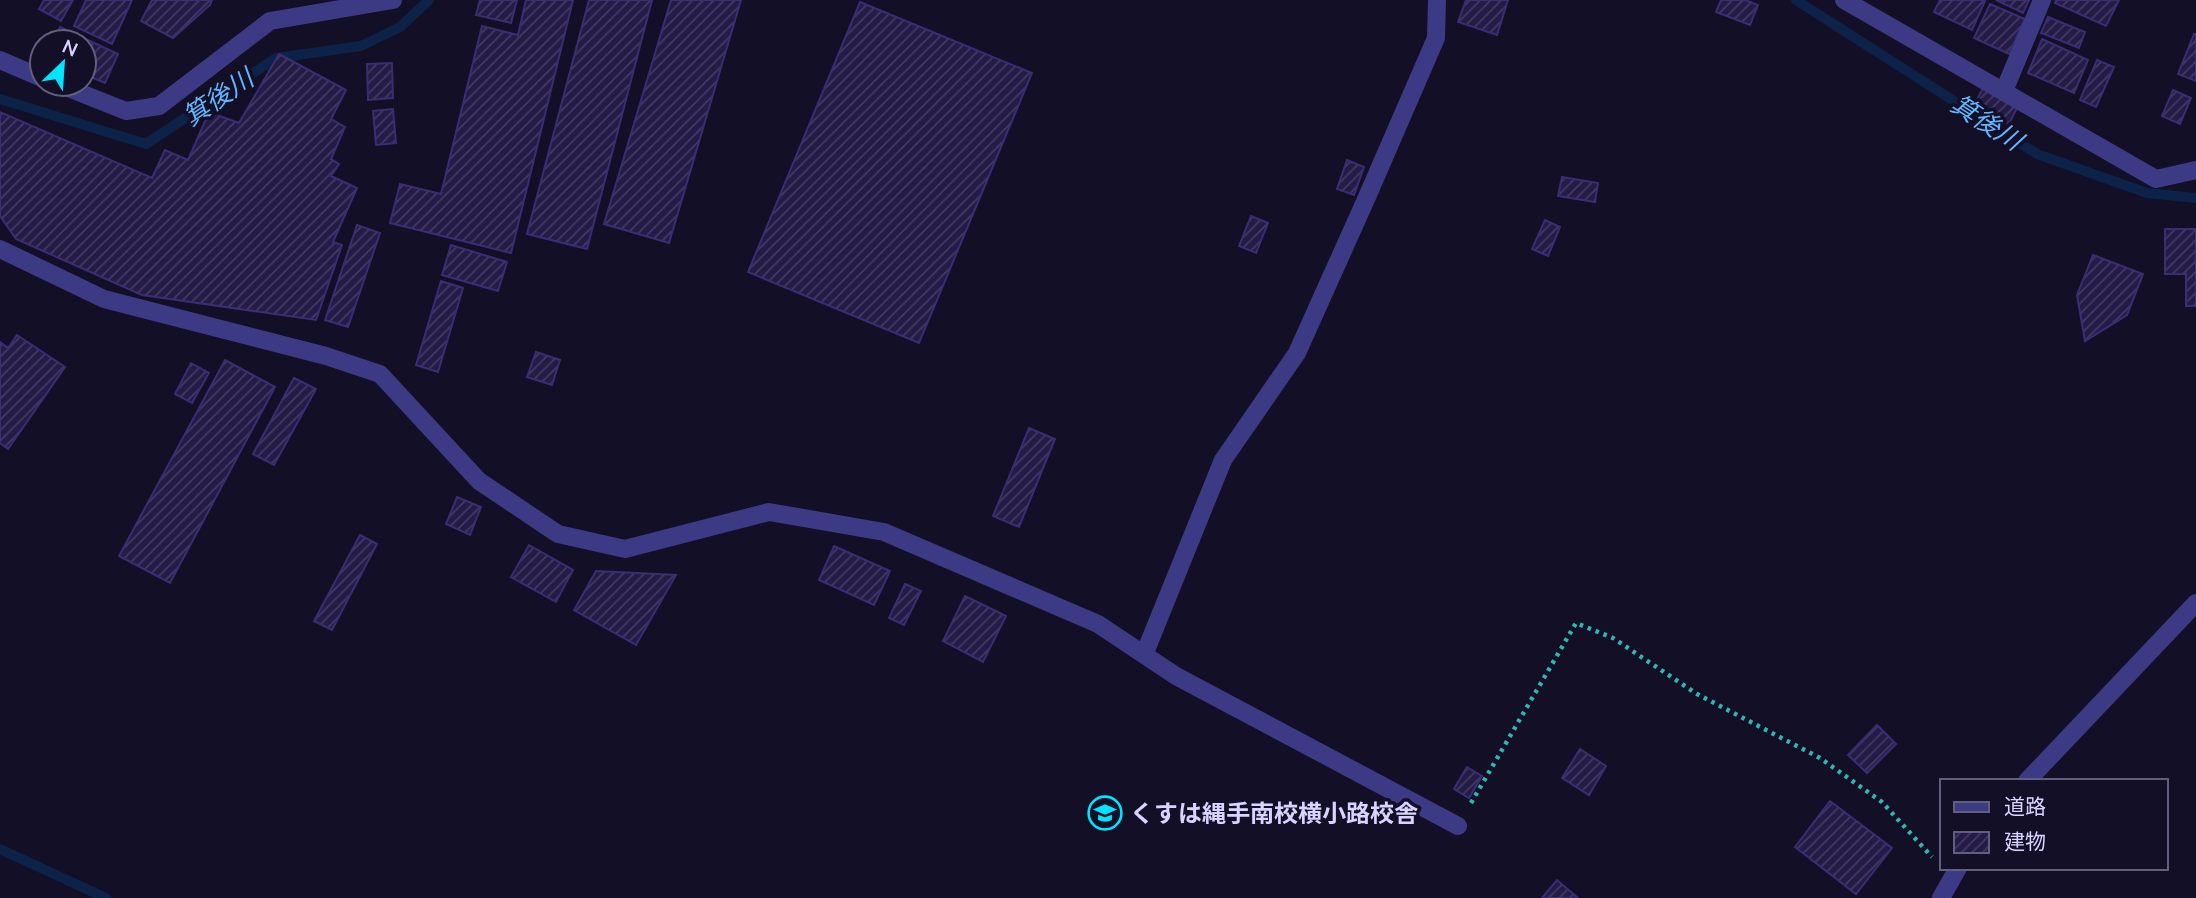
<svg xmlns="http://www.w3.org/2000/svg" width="2196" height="898" font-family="Mulish,'Noto Sans JP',sans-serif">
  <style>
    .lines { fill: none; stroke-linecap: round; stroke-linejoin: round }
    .stream { stroke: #0c2248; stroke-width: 10 }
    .building { fill: url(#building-hatch); stroke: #3b2d73; stroke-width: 2 }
    .path { stroke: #2fb8b0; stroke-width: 4.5; stroke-dasharray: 3.5 5; stroke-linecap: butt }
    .lane { stroke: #3d3a85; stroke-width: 18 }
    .street { stroke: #3d3a85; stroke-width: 18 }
    .labels { text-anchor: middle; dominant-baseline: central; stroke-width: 7; stroke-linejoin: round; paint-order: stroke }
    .poi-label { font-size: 24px; font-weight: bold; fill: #d9d4ff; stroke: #130f26; text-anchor: start }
    .water-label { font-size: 26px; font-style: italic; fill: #62b6ff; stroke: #130f26 }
  </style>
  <defs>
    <pattern id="building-hatch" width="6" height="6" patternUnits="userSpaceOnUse" patternTransform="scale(1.75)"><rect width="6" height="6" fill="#241b47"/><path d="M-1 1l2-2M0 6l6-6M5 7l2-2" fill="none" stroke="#433b63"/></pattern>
  </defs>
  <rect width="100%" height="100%" fill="#130f26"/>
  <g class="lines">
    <path class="stream" d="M1796,0L2037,154L2147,193L2196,198
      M0,99L146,144L276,58L361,46L400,27L429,0
      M0,849L106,898"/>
  </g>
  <path class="building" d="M44,0H73L61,21L39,9Z
    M86,0H132L112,44L74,26Z
    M152,0H212L210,5L173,38L141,21Z
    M480,0H517L511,23L476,15Z
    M526,0H573L511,253L390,223L400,184L441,194L482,26L518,35Z
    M589,0H652L587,249L527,234Z
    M671,0H741L669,243L604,224Z
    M1466,0H1508L1497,35L1458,22Z
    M1721,0H1745L1758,5L1750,25L1716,12Z
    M1940,0H1983L1985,1L1972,30L1934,12Z
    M1996,0H2029L2023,13Z
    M2056,0H2119L2106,26L2055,3Z
    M860,2L1032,73L919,343L748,272Z
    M1990,4L2025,19L2009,54L1974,38Z
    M2048,17L2085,32L2079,48L2041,33Z
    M60,27L118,54L105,83L84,74V42H53Z
    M2194,34H2196V81L2178,74Z
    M2042,39L2088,60L2074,93L2028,73Z
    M279,54L346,90L331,119L345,127L331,159L339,164L331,176L357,188L333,242L342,245L316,320L142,295L16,239L0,216V112L152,178L165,150L188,160L209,112L239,123Z
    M2097,60L2114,67L2096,107L2080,100Z
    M392,63L393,98L368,100L367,64Z
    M1983,88L2018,106L2009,124L1973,107Z
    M2173,90L2191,98L2180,124L2162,116Z
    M393,109L396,143L376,145L373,111Z
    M1347,160L1364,167L1354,195L1337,189Z
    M1562,177L1598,183L1595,202L1558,196Z
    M1251,216L1268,223L1256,253L1239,246Z
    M1545,220L1560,227L1548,256L1532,249Z
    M357,225L380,233L348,327L325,320Z
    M2165,229H2196V306H2186V274H2165Z
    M451,245L507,262L498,291L442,275Z
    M2093,255L2143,274L2127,315L2085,341L2077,295Z
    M441,281L463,288L438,372L416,365Z
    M17,335L65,367L8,449L0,443V342L8,348Z
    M536,352L560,360L552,385L527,377Z
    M225,360L275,387L170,583L119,556Z
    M191,363L209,373L192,403L175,394Z
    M294,378L316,389L274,465L253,454Z
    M1029,428L1055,439L1019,527L993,516Z
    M457,497L481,507L470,535L446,524Z
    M360,535L377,544L332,630L314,621Z
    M529,545L573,570L556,602L511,577Z
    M834,546L890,571L874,605L819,580Z
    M596,571L676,575L636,645L574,610Z
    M905,584L921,591L904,625L889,618Z
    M965,596L1006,616L983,662L943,641Z
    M1877,725L1896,744L1867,773L1848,755Z
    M1580,749L1606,766L1589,795L1562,778Z
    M1467,767L1482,776L1469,798L1454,789Z
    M1830,801L1892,848L1856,894L1795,847Z
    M1557,880L1578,898H1542Z"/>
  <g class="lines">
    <path class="path" d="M1471,803L1576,623L1613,638L1697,694L1820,758L1882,802L1932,857"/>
    <path class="lane" d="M2004,91L2042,0"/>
    <path class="street" d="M1844,0L2156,179L2196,170
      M0,60L42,78
      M58,84L126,111L159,106L270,21L393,0
      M0,249L104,299L326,356L380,374L479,481L558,534L625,549L769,512L884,532L1098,624L1176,676L1458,826
      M1144,655L1223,460L1297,353L1367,197L1436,38L1437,0
      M2027,781L2196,603
      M1941,898L1958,868"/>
  </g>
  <defs>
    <symbol id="school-ring" viewBox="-11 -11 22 22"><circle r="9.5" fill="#130f26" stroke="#00e5ff" stroke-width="1.5"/><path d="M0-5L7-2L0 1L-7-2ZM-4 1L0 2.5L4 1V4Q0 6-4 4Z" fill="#00e5ff"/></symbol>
  </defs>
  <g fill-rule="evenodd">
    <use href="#school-ring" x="1086" y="794" width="38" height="38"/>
  </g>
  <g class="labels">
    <g class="poi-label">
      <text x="1130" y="813">くすは縄手南校横小路校舎</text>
    </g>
    <g class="water-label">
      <text transform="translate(218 97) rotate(-34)">箕後川</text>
      <text transform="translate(1987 122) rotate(33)">箕後川</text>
    </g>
  </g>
  <rect x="1940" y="779" width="228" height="91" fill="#130f26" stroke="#625e7d" stroke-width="2"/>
  <rect x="1954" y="802" width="35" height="10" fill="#3d3a85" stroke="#625e7d" stroke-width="2"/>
  <text x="2004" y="814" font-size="21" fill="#d9d4ff">道路</text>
  <rect x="1954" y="832" width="35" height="21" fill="url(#building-hatch)" stroke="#625e7d" stroke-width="2"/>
  <text x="2004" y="849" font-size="21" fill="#d9d4ff">建物</text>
  <g transform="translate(63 63) rotate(25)"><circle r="33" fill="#130f26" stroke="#625e7d" stroke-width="2"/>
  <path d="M0-5L12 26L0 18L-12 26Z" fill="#00e5ff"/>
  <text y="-10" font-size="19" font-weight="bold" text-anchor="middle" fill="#d9d4ff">N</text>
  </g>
</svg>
